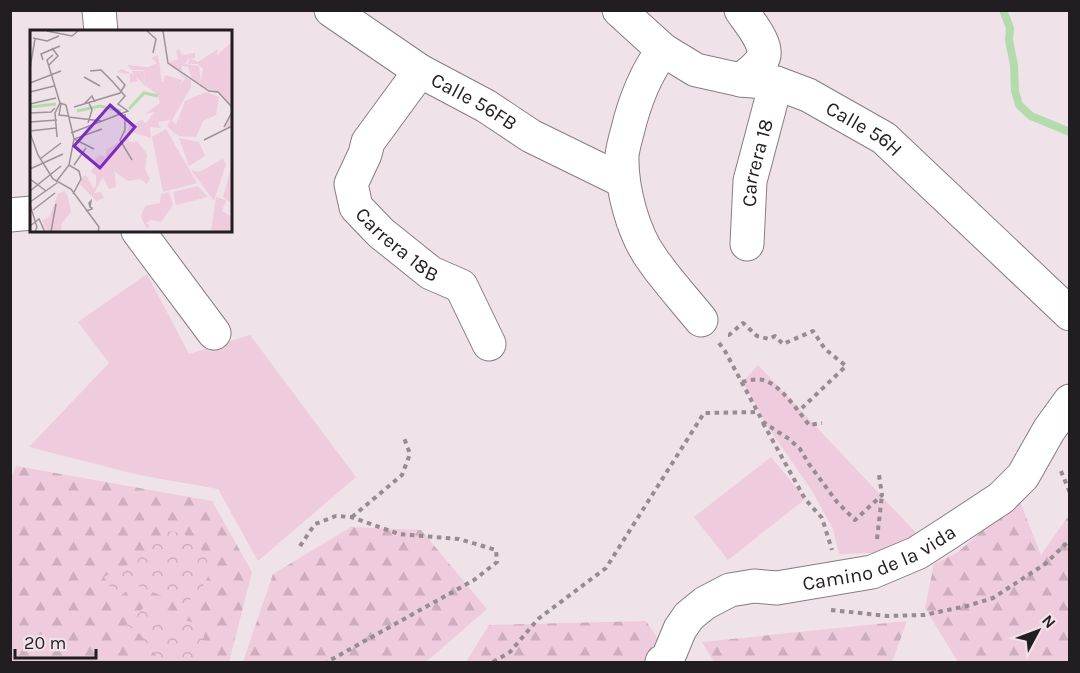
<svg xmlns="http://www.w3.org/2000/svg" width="1080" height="673" font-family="Karla,sans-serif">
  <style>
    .grass { fill: #eecbdd }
    .forest { fill: url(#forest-firs) }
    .park { fill: url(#park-crowns) }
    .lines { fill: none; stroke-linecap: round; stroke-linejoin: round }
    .stream { stroke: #b4dbac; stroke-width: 8 }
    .minor-casing { stroke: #887c82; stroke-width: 35 }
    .path { stroke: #968c91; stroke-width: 4; stroke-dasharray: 4.5 4.5; stroke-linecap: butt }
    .minor { stroke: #fff; stroke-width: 33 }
    .labels { text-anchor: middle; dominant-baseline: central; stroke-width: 4.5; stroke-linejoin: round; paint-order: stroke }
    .street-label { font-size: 20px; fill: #221d20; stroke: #f0e2e9 }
    .inset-river { fill: none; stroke: #b4dbac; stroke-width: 3 }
    .inset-road { fill: none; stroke: #9e9399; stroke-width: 1.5 }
    .view { fill: #7b2cbf; fill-opacity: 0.15; stroke: #7b2cbf; stroke-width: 3 }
    .inset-edge { fill: none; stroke: #221d20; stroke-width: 3 }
  </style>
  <defs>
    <pattern id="forest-firs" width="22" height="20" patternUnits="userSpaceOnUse" patternTransform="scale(1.5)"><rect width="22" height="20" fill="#eecbdd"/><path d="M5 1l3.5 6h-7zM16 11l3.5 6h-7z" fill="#ccaebd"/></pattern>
    <pattern id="park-crowns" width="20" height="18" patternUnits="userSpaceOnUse" patternTransform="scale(1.5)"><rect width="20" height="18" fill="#eecbdd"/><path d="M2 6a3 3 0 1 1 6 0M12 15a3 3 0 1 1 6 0" fill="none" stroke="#ccaebd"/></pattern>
  </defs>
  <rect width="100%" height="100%" fill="#f0e2e9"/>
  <path class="grass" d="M147,274L189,354L250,335L356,477L258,561L218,489L139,475L29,447L109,363L78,322Z
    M758,365L920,537L879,555L871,553L839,554L833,529L812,491L766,424L743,382Z
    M771,457L805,499L728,560L694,517Z"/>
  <path class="forest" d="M16,466L212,501L252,572L229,662H11L10,481Z
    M1019,499L1041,555L1069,515V662H958L925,608L934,564L958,552Z
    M351,527L421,530L487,609L426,662H243L273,574Z
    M646,621L673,662H466L489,625Z
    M907,621L892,662H714L702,642Z"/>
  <path class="park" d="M166,531L183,533L200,547L212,570L197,596L182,604L133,584L118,599L104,577L135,561Z
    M145,606L169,617L207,625L197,662H161L140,634L127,625Z"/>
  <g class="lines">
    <path class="stream" d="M1003,10L1010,28L1009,40L1014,65L1015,91L1019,105L1031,116L1070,132"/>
    <defs>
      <g id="minor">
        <path d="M99,10L101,32"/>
        <path id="s1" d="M331,10L420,71L486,106L531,136L623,181"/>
        <path id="s2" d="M619,10L663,50L696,70L741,80L776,83L808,95L884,138L1070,314"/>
        <path d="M663,50C645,74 634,103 627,133C625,140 623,148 622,155C621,188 633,233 652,259C667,281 685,300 701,320"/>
        <path id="s3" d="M420,71L368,142L365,154L351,184L356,207L381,233L431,273L461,286L489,344"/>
        <path d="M741,80C748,74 757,68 762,60C771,47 749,22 741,10"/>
        <path d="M10,215L32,213"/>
        <path d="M138,231L214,333"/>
        <path id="s4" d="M747,244L750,181L776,83"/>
        <path id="s5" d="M662,662L668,658L680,629L689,616L705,603L730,590L754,586L777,588L872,572L917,553L945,535L1001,498L1023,476L1049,430L1070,401"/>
      </g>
    </defs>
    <use href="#minor" class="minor-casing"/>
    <path class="path" d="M728,335H729L743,323L757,336L769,339L775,336L783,344L813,331L825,349L846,366L802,408
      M719,343L725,351L763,422L789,439L800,449L809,464L837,502L855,520L882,495L879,475
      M742,382C750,380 758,378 766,381C782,387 799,412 809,425L822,423
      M763,423L805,499L822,518L832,550
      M1061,471L1070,493
      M352,517L402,475L410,454L403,435
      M877,539L882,495
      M300,546L315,524L336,516L351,517L399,534L459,539L496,550L497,562L474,580L327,662
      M831,610L888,616L924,615L967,606L993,598L1045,564L1070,540
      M493,662L510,652L538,619L606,568L704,413L758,412"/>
    <use href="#minor" class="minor"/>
  </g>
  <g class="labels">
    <g class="street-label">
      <text stroke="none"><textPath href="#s1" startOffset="170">Calle 56FB</textPath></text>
      <text stroke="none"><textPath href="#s2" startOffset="279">Calle 56H</textPath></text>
      <text stroke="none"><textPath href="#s4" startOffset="82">Carrera 18</textPath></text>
      <text stroke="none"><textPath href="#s3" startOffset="213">Carrera 18B</textPath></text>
      <text stroke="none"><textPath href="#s5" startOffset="258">Camino de la vida</textPath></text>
    </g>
  </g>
  <g transform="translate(30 30)">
    <rect width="202" height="202" fill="#f0e2e9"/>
    <path d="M202,12V96L194,97L202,79L188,62L170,56L173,39L168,34H158L160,28L168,32L188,19L187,25ZM128,25L132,52L124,50L115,56L114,40H102L97,35L118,37L127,33L121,28ZM149,108L169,112L175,126L159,136ZM202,135V174L193,167ZM168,156L178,167L146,175L143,162ZM35,161L38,167L30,183L32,202H18L12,191L20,186L28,164Z" fill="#eecbdd"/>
    <path d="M149,19L152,25L165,23V28H159L155,34L169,36L171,53L163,51L158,37L152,36V41L138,33L148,29L146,21ZM183,32L202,43L201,57L193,58V52L182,45ZM92,39L104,45L102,41H114L115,56L105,45L108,51L100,53V44L87,42ZM147,41L161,51V57L142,90L146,95L155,71L176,62L189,67L186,85L173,91L166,107L148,106L137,96L141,90L128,92L130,98L120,97L121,108L98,101L99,94L95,89L103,95L111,90L116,93L125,82L115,84L130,73L128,65L116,56L124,50L133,52L135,45L152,50L150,55L155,49ZM136,99L167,153L133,162L122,107ZM98,102L99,112L107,111L117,124L115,139L120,149L117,154L110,149L98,151L85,142L84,136L86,157L79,159L73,147L64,163L71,162L74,168L66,171L50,154L53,147L56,145L63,158L66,156V145L61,142L65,136L63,131L70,125L76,127V120L89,112L98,113L92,111ZM193,129L196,134L184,171L161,140L169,142ZM139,162L143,175L131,192L121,190L116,193L120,195L117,199L111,187L115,176L130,173L131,164ZM38,167L41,182L31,194L28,181ZM186,167L196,170L192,181L202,187V202H181Z" fill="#eecbdd"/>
    <path class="inset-river" d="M0,77L26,74M99,79L114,63L128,66M47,81L70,76L91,81"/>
    <path class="inset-road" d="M17,1L42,6L48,1M117,1L126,9L123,23M133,1L138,33L179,61L188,62L201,76L202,82L194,97M3,8L17,11L29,6M23,25L17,30L30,73M13,30L11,24L30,16M19,35L28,26L22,18M0,38L5,9M54,47L70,56M0,53L31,41M0,62L24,56M31,73L29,85L38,86M0,74L26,68M54,74L62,66L65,72M44,77L90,63L95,55L87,46M0,83L21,82L25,78M95,84V100L90,110L102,130M38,87L72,91M0,92L27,90M58,93L62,80L59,73M0,101L26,98M0,103L8,125L23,149L41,159L69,197L68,202M41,103L98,81L88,74L95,66L83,52L71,40L60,41M27,107L25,83L30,73L36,75L44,109L64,119M174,110L202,96M10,129L31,113M39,135L49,141L51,149L43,164M44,135L56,118M0,139L33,124M0,149L16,161M26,152L39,135L44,109L72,99M0,161L31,136M0,172L27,153M0,175L7,197L5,202M3,180L25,163M56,181L62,179V178L60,177L59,173L61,171L60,177M0,196L9,189L15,202M21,202L26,174"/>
    <path class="view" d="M80,75L105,97L70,138L44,116Z"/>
    <rect width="202" height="202" class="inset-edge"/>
  </g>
  <rect width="1080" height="673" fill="none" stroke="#221d20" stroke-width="24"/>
  <g transform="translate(1038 631) rotate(49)" stroke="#f0e2e9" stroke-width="4.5" paint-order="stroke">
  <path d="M0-4.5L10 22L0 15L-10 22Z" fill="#221d20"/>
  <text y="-9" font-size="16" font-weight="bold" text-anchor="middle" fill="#221d20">N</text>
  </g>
  <path d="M15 649v9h81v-9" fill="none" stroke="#221d20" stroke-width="3"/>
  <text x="24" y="649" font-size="18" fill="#221d20" stroke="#f0e2e9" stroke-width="4.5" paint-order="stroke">20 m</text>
</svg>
